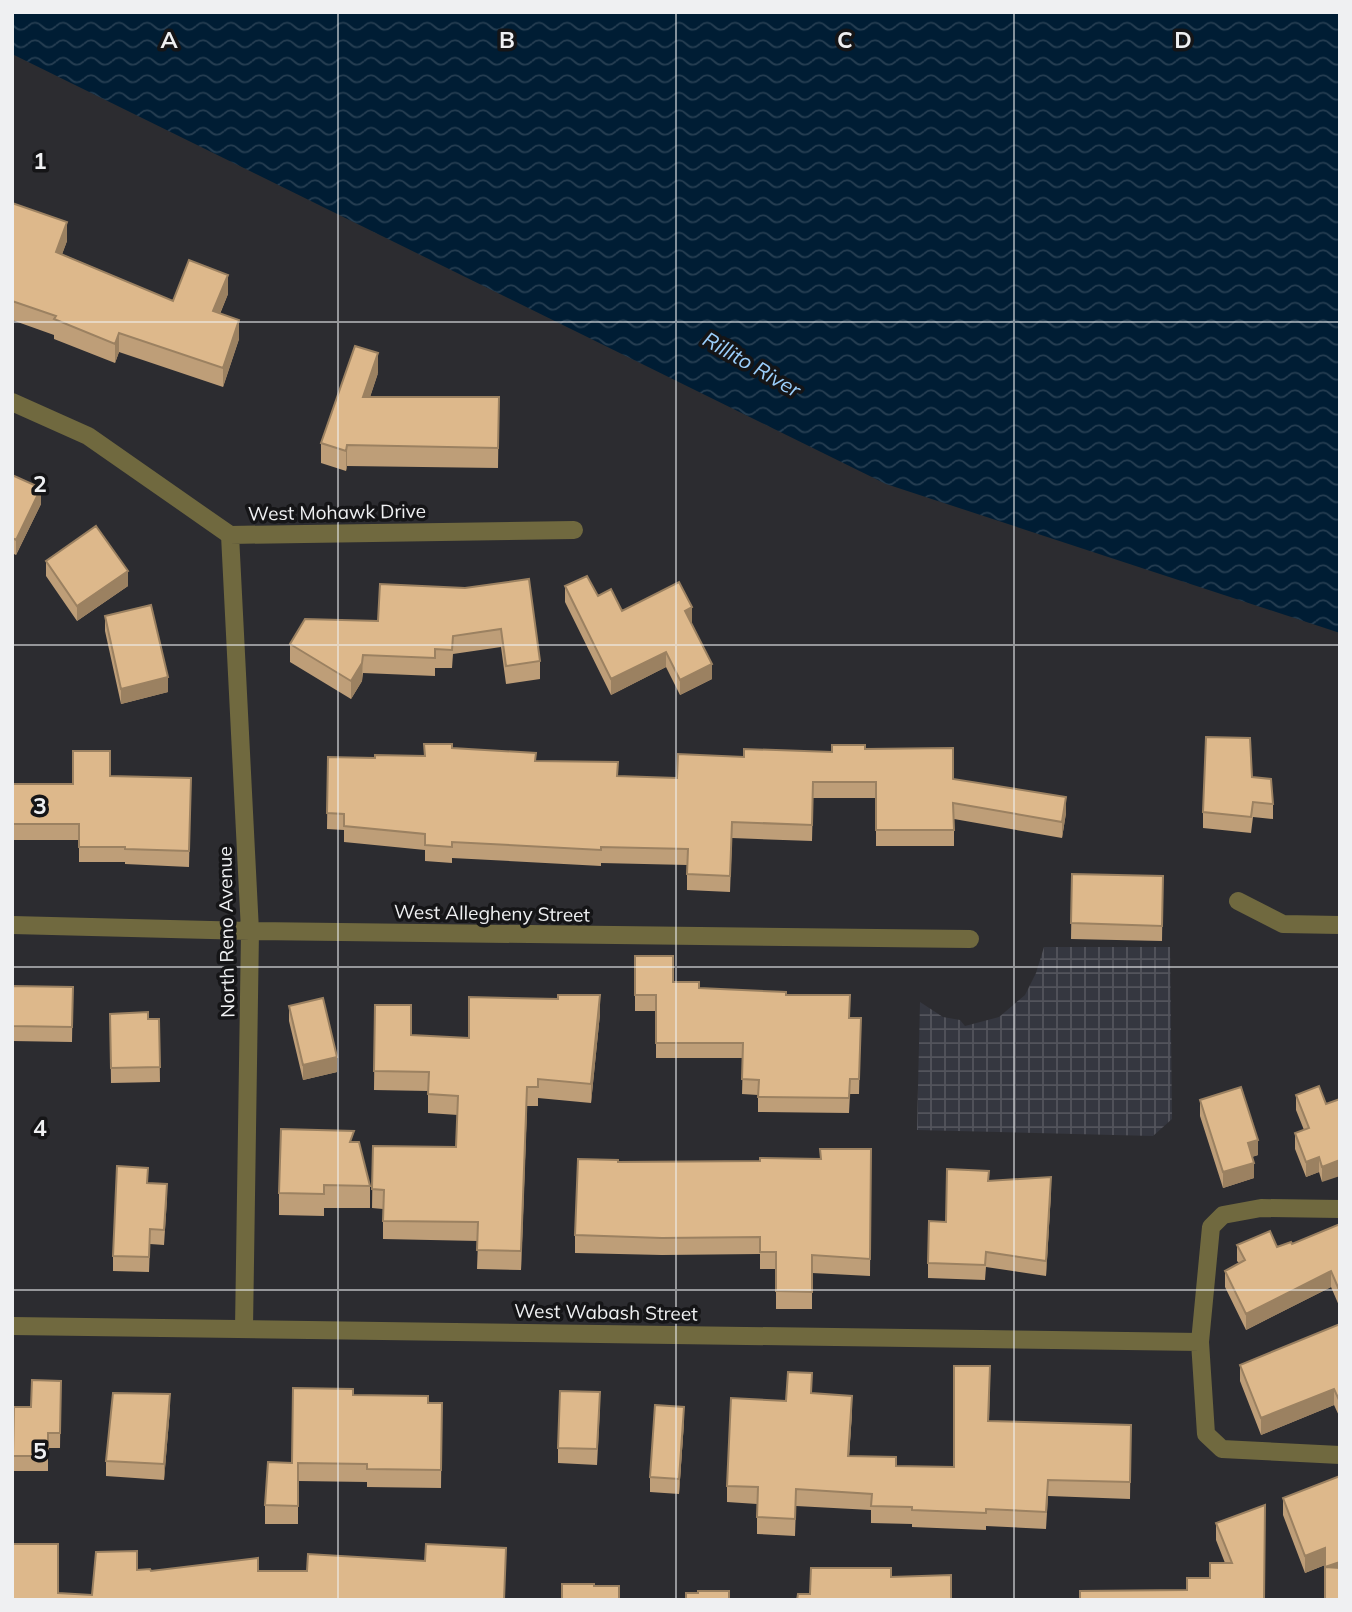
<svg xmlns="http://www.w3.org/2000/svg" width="1352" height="1612" font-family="Mulish,sans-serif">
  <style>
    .industrial { fill: url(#industrial-grid) }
    .water { fill: url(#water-waves) }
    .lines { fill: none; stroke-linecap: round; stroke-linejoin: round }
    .minor { stroke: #70693f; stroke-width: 18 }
    .wall { fill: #be9e78 }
    .shaded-wall { fill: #9b8161 }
    .building { fill: #ddb88b; stroke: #9b8161; stroke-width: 2 }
    .grid { fill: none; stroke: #eff0f2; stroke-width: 2; stroke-opacity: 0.55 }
    .labels { text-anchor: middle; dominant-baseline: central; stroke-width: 7; stroke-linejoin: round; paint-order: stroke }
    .street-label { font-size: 19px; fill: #eff0f2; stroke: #151517 }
    .water-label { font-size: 21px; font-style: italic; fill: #9bcefb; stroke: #151517 }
    .grid-label { font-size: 23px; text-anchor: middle; font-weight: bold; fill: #eff0f2; stroke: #151517; stroke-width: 7; stroke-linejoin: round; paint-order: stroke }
  </style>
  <defs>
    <pattern id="industrial-grid" width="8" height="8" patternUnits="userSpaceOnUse" patternTransform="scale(1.75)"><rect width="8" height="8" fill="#353740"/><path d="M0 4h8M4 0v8" fill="none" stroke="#53545c"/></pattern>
    <pattern id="water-waves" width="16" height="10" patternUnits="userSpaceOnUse" patternTransform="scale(1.75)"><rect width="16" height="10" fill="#001d34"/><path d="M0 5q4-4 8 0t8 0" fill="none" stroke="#263e52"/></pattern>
  </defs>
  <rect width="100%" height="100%" fill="#2c2c30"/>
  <path class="industrial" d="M1044,947H1170L1172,1119L1153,1136L917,1130L920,1002L943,1017L960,1020L965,1026L999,1017L1025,995L1036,973Z"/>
  <path class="water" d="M12,12H1340V633L886,484L12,54Z"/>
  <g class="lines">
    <path class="minor" d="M12,402L88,436L230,535L574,530
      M230,535L250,931L244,1328
      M1238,901L1283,924L1340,925
      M12,925L250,931L970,939
      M1340,1209L1261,1208L1223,1215L1211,1227L1200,1342L1206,1434L1222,1449L1340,1455
      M12,1326L1200,1342"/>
  </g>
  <path class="wall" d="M12,203L67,241L62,254L173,301L228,294L220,314L239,339L223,387L119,352L115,363L54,339V335L12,320Z
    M378,373L370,397H499L498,468L347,466L346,471L321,463V443Z
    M12,475L41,504L16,555L12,553Z
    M46,561L128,586L77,621L46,576Z
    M565,586L598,596L622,611L692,622L691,623L712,679L680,695L666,667L611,695L565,602Z
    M465,588L540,661V679L506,684L501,647L453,654L452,668H435V676L363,673L362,681L351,699L290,662V644L378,621Z
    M105,616L168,692L121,704L105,631Z
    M452,748L536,761L618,776L677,778L744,757L865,749L953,779L1066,813L1062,838L954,819V846H876V798H813L812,841L732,838L730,892L687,890V865L601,863V866L452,858V863L425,861V850L344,842V830L327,829L328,757L375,758L425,756Z
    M12,764V784H73L110,776L191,778L189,867L125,864V862H79V840H12Z
    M1252,777L1273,804V819L1253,817L1251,833L1203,828V812Z
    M1072,874L1163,876L1162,941L1071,939Z
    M635,956L673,982L699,988L786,995L849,1018H861L859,1094H850L849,1113L758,1112V1095L742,1094L743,1058H656V1011H635Z
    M12,986L73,987L72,1042L12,1041Z
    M375,1005L411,1035L469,1038L600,1014L591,1103L538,1098V1106H527L521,1270L477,1269L478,1241L383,1239V1209L372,1208L373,1146L456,1147L458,1115L428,1113V1091L374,1090Z
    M289,1006L337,1072L303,1080L289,1021Z
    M110,1014L148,1019H159L160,1082L111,1083Z
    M1296,1095L1326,1104L1322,1182L1319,1172L1306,1177L1295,1149V1133L1304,1130L1296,1110Z
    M1200,1100L1258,1155L1252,1157L1254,1178L1223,1188L1200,1116Z
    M354,1142L370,1186V1208H324V1216L279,1215V1193Z
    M871,1149L870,1276L812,1273V1309H776V1269H760V1254L662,1255L575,1253V1235L618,1162L760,1161L820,1159Z
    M989,1181L1051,1192L1046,1276L986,1267L985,1280L928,1278V1263L946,1222Z
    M148,1183L167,1199L164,1245L150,1244L149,1272L113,1271V1256Z
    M1340,1224V1308L1331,1287L1246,1330L1225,1287V1271L1239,1263L1237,1261V1245L1277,1247L1292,1244Z
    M1340,1324V1418L1334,1405L1261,1435L1240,1381V1365Z
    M61,1381L60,1448H48V1471H13L14,1407H31Z
    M990,1383L989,1421L1131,1425L1130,1499L1048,1496L1046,1529L986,1526V1530L912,1527V1524L871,1523V1510L796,1506L795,1536L757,1534V1504L727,1502V1486L786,1401L812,1393L852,1413L849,1456L896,1466L954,1467Z
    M353,1395L442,1403L441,1488L367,1487V1482L298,1481V1524H265V1505L292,1463Z
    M600,1407L597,1465L558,1463V1448Z
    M170,1409L164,1480L106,1476V1461Z
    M684,1422L679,1494L650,1492V1477Z
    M1283,1498L1325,1565L1305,1573L1283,1515Z
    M1216,1523L1264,1600L1187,1590L1210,1578L1225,1563L1216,1540Z"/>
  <path class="shaded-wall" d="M67,222V241L56,271V252Z
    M228,275V294L213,330V311Z
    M239,320V339L223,387V368Z
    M119,333V352L115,363V344Z
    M378,353V373L363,418V397Z
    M347,445V466L346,471V451Z
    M41,488V504L16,555V540Z
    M128,571V586L77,621V606Z
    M692,607V622L685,626V611Z
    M666,652V667L611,695V679Z
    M363,655L362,681L351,699V681Z
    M712,664V679L680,695V680Z
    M168,677V692L121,704V689Z
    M1066,797V813L1062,838V822Z
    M600,995V1014L591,1103V1084Z
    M337,1057V1072L303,1080V1065Z
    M527,1087V1106L521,1270V1251Z
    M1258,1140V1155L1248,1158V1143Z
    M1319,1157V1172L1306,1177V1162Z
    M1340,1160V1176L1322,1182V1167Z
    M1254,1163V1178L1223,1188V1172Z
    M1051,1177V1192L1046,1276V1261Z
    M1331,1271V1287L1246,1330V1314Z
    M1334,1389V1405L1261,1435V1418Z
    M170,1394V1409L164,1480V1464Z
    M852,1396V1413L848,1473V1456Z
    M684,1407V1422L679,1494V1479Z
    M1325,1548V1565L1305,1573V1556Z
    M1340,1562V1579L1325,1567Z"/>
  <path class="building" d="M12,203L67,222L56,252L173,301L189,260L228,275L213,311L239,320L223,368L119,333L115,344L54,319L56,316L12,301Z
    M355,346L378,353L363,397H499L498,448L347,445L346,451L321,443Z
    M12,475L41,488L16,540L12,538Z
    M96,526L128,571L77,606L46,561Z
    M587,576L598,596L611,589L622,611L679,582L692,607L685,611L712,664L680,680L666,652L611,679L565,586Z
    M529,579L540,661L506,666L501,629L453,636L452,650L435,649V658L363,655L362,663L351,681L290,644L305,619L378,621L380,584L465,588Z
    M151,605L168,677L121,689L105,616Z
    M1206,737L1250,738L1252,777L1271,779L1273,804L1253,802L1251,817L1203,812Z
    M424,744H452V748L536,753L535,761L618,762L617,776L677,778L678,754L744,757V749L832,752V745H865V749L953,748V779L1066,797L1062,822L953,803L954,830H876V782H813L812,825L732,822L730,876L687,874L688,849L601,847V850L452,842V847L425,845V834L344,826V814L327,813L328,757L375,758V755L425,756Z
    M73,751H110V776L191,778L189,851L125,849V847H79V824H12V784H73Z
    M1072,874L1163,876L1162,926L1071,923Z
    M635,956H673V982H699V988L786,992V995H850L849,1018H861L859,1079H850L849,1098L758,1097L759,1080L742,1079L743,1043H656V995H635Z
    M12,986L73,987L72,1027L12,1026Z
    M558,995H600L591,1084L538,1079V1087H527L521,1251L477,1250L478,1222L383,1221L384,1190L372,1189L373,1146L456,1147L458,1096L428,1094L429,1072L374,1071L375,1005H411V1035L469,1038V997L558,999Z
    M323,998L337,1057L303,1065L289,1006Z
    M148,1012V1019H159L160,1067L111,1068L110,1014Z
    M1319,1086L1326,1104L1340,1099V1160L1322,1167L1319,1157L1306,1162L1295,1133L1309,1128L1296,1095Z
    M1241,1087L1258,1140L1248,1143L1254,1163L1223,1172L1200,1100Z
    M281,1129L354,1131L350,1142H359L370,1186L324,1185V1194L279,1193Z
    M820,1149H871L870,1259L812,1255V1292L776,1291V1252H760V1237L662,1238L575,1235L578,1159L618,1160V1162L760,1161V1158L821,1159Z
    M117,1166L148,1168L147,1183L167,1184L164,1230L150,1229L149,1257L113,1256Z
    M947,1169L989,1171L988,1181L1051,1177L1046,1261L986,1252L985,1265L928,1263L929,1221L946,1222Z
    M1340,1224V1292L1331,1271L1246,1314L1225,1271L1245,1260L1237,1245L1270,1231L1277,1247L1291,1242L1292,1244Z
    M1340,1324V1402L1334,1389L1261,1418L1240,1365Z
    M954,1366H990L988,1421L1131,1425L1130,1482L1048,1480L1046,1512L986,1509V1513L912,1510V1507L871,1506L872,1494L796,1489L795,1519L757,1517L758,1487L727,1486L731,1398L786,1401L788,1372L812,1373L811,1393L852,1396L848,1456L896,1457V1466L954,1467Z
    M32,1380L61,1381L60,1433H48V1456H13L14,1407H31Z
    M293,1388L353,1389V1395L428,1396V1403H442L441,1470L367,1469V1464L298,1463V1506L265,1505L268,1462L292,1463Z
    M560,1391L600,1392L597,1449L558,1448Z
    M113,1393L170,1394L164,1464L106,1461Z
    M655,1405L684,1407L679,1479L650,1477Z
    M1340,1476V1562L1325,1567L1340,1568V1600H1325V1548L1305,1556L1283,1498Z
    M1265,1505L1264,1600H1080V1591L1187,1590V1578H1210V1563H1232L1216,1523Z
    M12,1544H58V1593L92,1595L96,1552L137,1551V1570L150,1569L151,1571L258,1558V1571H307L308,1554L425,1561L426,1544L506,1548L504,1600H12Z
    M811,1568H891V1577L951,1575V1600H797L798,1594H810Z
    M562,1584H594V1586H619V1600H562Z
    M698,1591H729V1600H686V1593H698Z"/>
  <path class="grid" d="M338,12V1600M676,12V1600M1014,12V1600M12,322H1340M12,645H1340M12,967H1340M12,1290H1340"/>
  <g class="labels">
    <g class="street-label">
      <text transform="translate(337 512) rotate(-1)">West Mohawk Drive</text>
      <text transform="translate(492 913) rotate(1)">West Allegheny Street</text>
      <text transform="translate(226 932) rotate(-91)">North Reno Avenue</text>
      <text transform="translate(606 1312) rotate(1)">West Wabash Street</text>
    </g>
    <g class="water-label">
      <text transform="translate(752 364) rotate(30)">Rillito River</text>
    </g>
  </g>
  <g class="grid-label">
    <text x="169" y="48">A</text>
    <text x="507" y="48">B</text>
    <text x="845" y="48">C</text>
    <text x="1183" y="48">D</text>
    <text x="40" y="169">1</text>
    <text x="40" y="492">2</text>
    <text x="40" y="814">3</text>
    <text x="40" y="1136">4</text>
    <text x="40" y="1459">5</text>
  </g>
  <rect width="1352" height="1612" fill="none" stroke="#eff0f2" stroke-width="28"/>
</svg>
